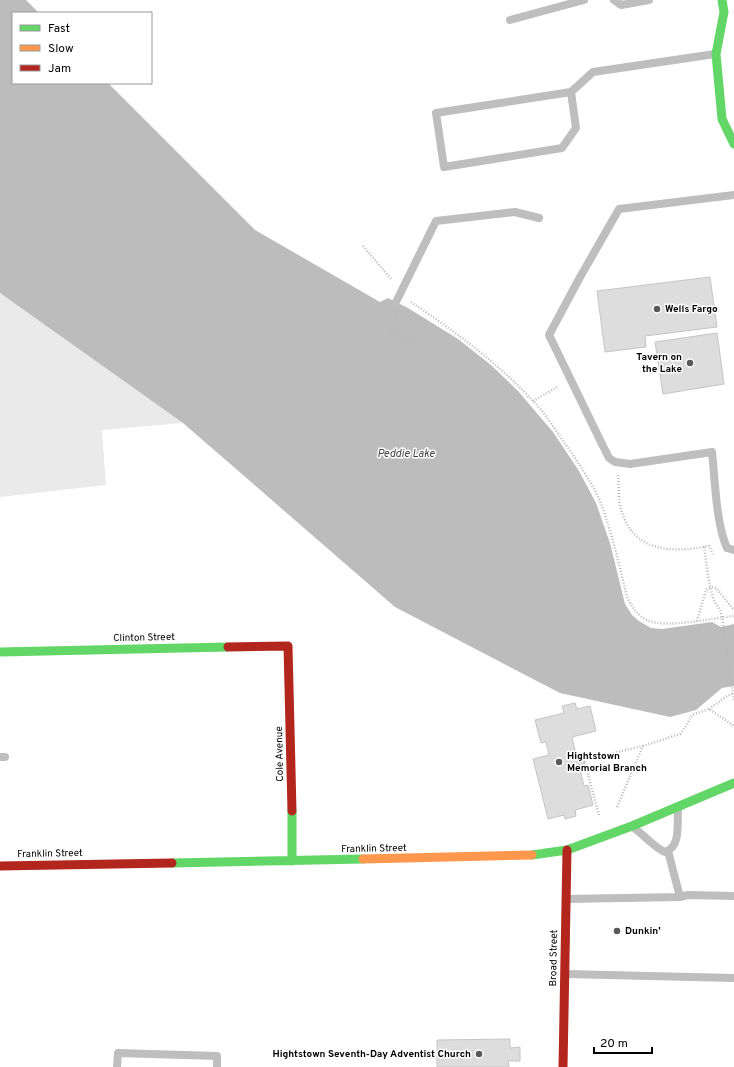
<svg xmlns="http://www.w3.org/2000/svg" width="734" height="1067" font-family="Overpass,sans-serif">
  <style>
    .green { fill: #eaeaea }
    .water { fill: #bcbcbc }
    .building { fill: #ddd; stroke: #c5c5c5 }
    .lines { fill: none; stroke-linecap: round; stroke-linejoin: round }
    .path { stroke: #b8b8b8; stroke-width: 2.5; stroke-dasharray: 1 2; stroke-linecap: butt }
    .lane { stroke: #bebebe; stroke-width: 8 }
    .fast { stroke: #63d668; stroke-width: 9 }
    .slow { stroke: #ff974d; stroke-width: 9 }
    .jam { stroke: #b3261e; stroke-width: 9 }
    .poi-dot { fill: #595959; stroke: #fff; stroke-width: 1.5 }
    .labels { text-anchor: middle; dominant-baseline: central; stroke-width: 3; stroke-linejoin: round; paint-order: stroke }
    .poi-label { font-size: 10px; font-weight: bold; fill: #000; stroke: #fff; text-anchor: start }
    .street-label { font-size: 10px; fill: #000; stroke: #fff }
    .water-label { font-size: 11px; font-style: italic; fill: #414141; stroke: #fff }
  </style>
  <rect width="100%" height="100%" fill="#fff"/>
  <path class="green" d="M0,293L183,423L102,430L106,485L0,497Z"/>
  <path class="water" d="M0,0H26L39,13H13V83H108L255,230L380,302L388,298L408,308L458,339L491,365L518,391L553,432L579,471L596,503L610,543L625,604L632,615L639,621L651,628L662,629L712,622L721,627L734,624V686L722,688L696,710L670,717L560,693L395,607L183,423L0,293Z"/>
  <path class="building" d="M710,277L717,327L645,336L646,347L605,352L597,291Z
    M717,333L724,384L663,394L655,342Z
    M575,703L577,709L590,706L596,731L572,737L576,755L582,753L585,764L579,765L584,786L588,785L593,805L575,810L576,816L565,819L564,815L548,819L533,759L549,755L546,742L541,743L535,720L564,713L562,706Z
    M510,1039V1048L520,1047V1061H508L509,1067H437V1040Z"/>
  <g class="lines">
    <path class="path" d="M363,246L392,280
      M411,302C454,331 497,362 533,401C547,415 557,433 569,449C580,466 592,483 600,501C612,532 619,565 627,597C632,607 638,616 647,620C666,629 712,618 734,616
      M398,316L390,330L418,346
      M533,401L559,386
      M618,475C619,486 618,499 621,509C633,553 672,553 709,546L713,554
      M704,547C707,564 708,584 714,600C717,606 721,610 722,617L734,700
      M697,621L706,590L711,587L716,588L734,610
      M709,709L727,696L734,693
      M617,807L643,746L680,734L686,726L692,715L709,709L734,726
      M599,815L584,760L643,746"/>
    <path class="lane" d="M614,0L621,5L649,0
      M510,20L584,0
      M571,92L576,128L562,148L444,167L436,113L571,92L593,72L715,54
      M734,195L619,209L579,279L549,335L601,442L609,458L615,462L630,464L712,452C715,479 716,524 727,548L734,550
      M396,302L436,221L515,212L539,218
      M0,757H5
      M634,828C644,835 655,848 665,852C681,847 677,824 678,809
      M668,851L680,897L688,895L734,896
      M567,899L680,897
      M565,974L734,978
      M117,1067L118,1053L217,1056V1067"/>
    <path class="fast" d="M722,0L724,12L716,54L722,119L734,144
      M0,652L228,647
      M292,811V861
      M532,855L567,850L632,826L734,783
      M172,863L363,859"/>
    <path class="slow" d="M363,859L532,855"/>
    <path class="jam" d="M228,647L288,646L292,811
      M0,866L172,863
      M563,1067L567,850"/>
  </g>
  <g class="poi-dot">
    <circle cx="657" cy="309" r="4"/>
    <circle cx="690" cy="363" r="4"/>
    <circle cx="559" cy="762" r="4"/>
    <circle cx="617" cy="931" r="4"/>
    <circle cx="479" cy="1054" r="4"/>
  </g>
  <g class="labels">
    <g class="poi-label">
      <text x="665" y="309">Wells Fargo</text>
      <text x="682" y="357" text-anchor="end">Tavern on<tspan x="682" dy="12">the Lake</tspan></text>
      <text x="567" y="756">Hightstown<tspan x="567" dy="12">Memorial Branch</tspan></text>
      <text x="625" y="931">Dunkin'</text>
      <text x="471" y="1054" text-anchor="end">Hightstown Seventh-Day Adventist Church</text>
    </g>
    <g class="street-label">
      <text transform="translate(144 638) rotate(-1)">Clinton Street</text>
      <text transform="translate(280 754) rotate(-91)">Cole Avenue</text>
      <text transform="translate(374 849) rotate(-1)">Franklin Street</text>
      <text transform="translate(50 854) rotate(-1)">Franklin Street</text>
      <text transform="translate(554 958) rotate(-89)">Broad Street</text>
    </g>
    <g class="water-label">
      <text x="406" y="454">Peddie Lake</text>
    </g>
  </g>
  <rect x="12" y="12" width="140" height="72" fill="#ffffff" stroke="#999999"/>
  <rect x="20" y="25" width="20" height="6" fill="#63d668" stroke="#999999"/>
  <text x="48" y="32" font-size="12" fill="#000000">Fast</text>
  <rect x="20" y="45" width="20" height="6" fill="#ff974d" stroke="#999999"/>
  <text x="48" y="52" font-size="12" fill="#000000">Slow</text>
  <rect x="20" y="65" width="20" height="6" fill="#b3261e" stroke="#999999"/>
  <text x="48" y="72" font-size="12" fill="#000000">Jam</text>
  <path d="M594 1047v6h58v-6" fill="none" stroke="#000000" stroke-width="2"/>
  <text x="600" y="1047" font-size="12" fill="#000000" stroke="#ffffff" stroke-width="3" paint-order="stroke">20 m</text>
</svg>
